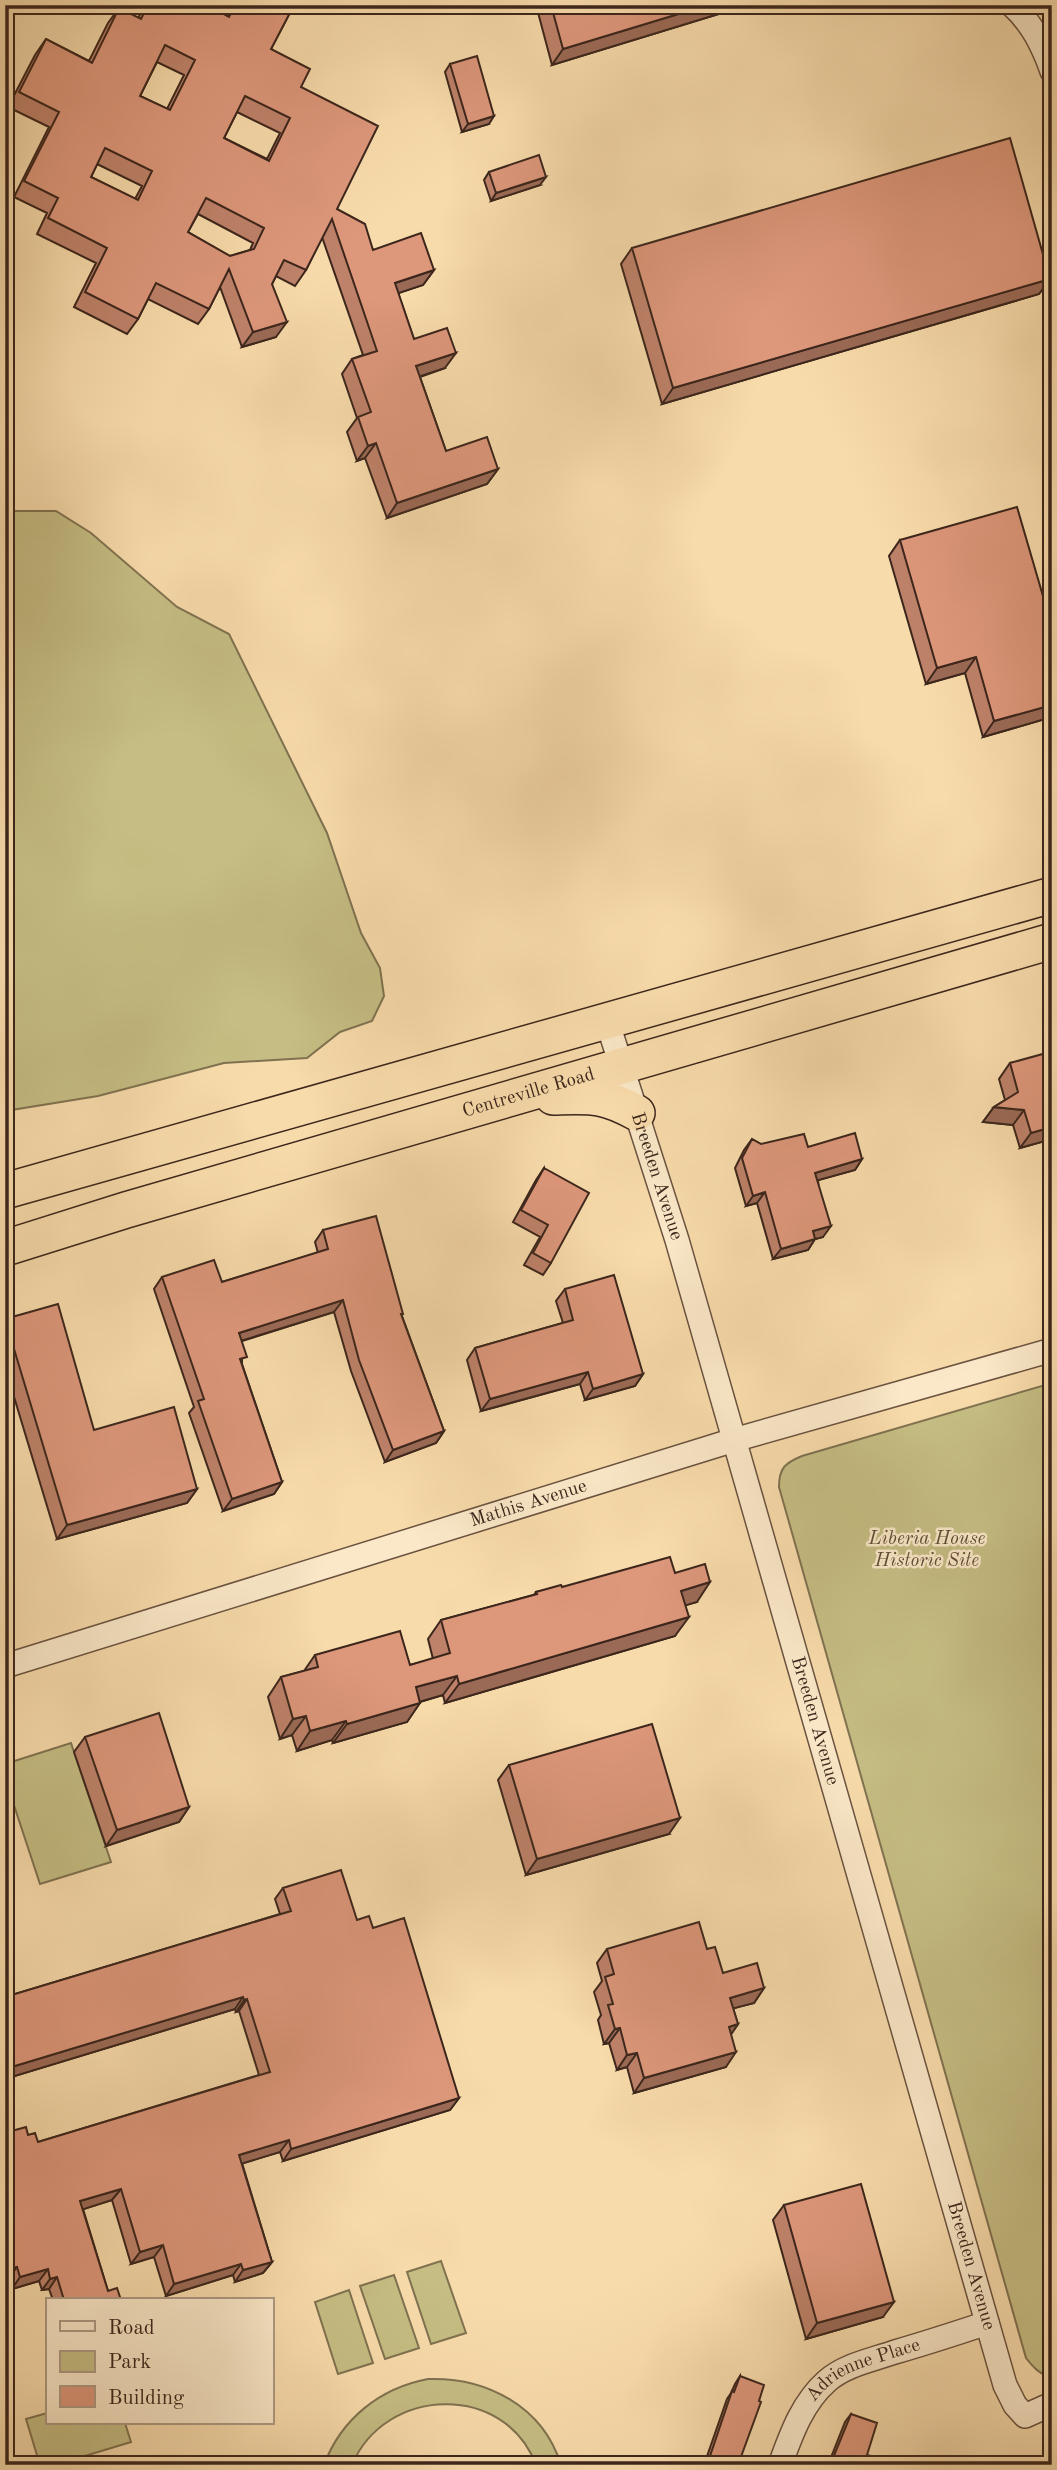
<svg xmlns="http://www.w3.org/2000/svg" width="1057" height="2470" font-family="'Old Standard TT',serif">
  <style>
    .green { fill: #c5bd83; stroke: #807250; stroke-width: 2 }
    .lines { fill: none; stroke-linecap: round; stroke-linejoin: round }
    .minor-casing { stroke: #6b5340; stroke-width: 26 }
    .highway-casing { stroke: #3c261c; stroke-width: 38 }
    .minor { stroke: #fae8c8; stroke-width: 23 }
    .highway { stroke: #f8dbab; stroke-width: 35 }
    .wall { fill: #be826a; stroke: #3c261c; stroke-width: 2; fill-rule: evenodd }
    .shaded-wall { fill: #9b6a56; stroke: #3c261c; stroke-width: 2 }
    .building { fill: #dd977b; stroke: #3c261c; stroke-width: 2; fill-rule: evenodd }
    .labels { text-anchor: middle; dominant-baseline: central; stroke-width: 5; stroke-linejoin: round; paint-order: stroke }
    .street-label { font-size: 19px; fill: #3c261c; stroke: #fae8c8 }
    .park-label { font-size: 19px; font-style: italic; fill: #5e4c36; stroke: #fae8c8 }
  </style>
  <rect width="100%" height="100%" fill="#f8dbab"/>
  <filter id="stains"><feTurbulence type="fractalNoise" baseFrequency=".00286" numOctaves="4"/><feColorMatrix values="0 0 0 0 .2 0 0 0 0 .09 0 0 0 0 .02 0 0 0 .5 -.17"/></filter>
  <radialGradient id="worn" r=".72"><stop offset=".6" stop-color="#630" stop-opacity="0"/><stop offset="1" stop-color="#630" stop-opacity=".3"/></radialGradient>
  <path class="green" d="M5,511H56L91,533L177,607L229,634L327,833L361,933L380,968L384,996L372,1021L340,1032L307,1058L224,1063L98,1096L5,1111Z
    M1052,1383V2377C1040,2375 1033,2367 1026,2358L779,1487C779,1468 785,1463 802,1456Z
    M71,1743L111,1862L40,1884L5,1778V1764Z
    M441,2261L466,2333L431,2344L407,2272Z
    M394,2275L419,2348L385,2359L360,2286Z
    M349,2290L373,2363L338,2374L315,2302Z
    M428,2379C486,2377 543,2406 561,2465H536C505,2382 385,2386 352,2465H324C341,2419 380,2388 428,2379Z
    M47,2413V2423H125L131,2442L55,2465H40L26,2419Z"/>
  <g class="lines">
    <defs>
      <g id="minor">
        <path d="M1012,5C1032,23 1043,46 1052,71"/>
        <path id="s1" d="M607,1021L677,1240L1005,2385L1015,2405L1025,2416L1052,2404"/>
        <path id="s2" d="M5,1666L734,1440L1052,1350"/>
        <path id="s3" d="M780,2465C791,2435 802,2403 827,2381C845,2365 872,2360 895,2352C926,2343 957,2333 987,2323"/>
      </g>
      <g id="highway">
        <path d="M553,1097C591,1096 603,1094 637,1113"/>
        <path d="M5,1191L1052,895"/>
        <path id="s4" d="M5,1248L126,1210L1052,941"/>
      </g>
    </defs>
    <use href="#minor" class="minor-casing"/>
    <use href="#highway" class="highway-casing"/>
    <use href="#minor" class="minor"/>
    <use href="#highway" class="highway"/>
  </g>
  <path class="wall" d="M145,5H207L227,16L232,5H294L271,49L301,87L337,209L373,250L434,270L423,285L398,293L414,339L445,368L420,377L446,451L498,469L487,484L387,518L365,458L357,461L347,432L357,418L342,374L352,359L363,355L322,237L306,270L295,286L276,276L272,284L276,337L242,347L220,287L209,309L198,324L148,299L138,319L127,334L74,307L96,263L37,234L47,213L14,197L49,127L8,107L35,55L46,39L89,61L108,23L119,8L138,18ZM157,62L184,75L167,109L140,96ZM237,112L280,133L267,159L224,138ZM97,164L142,186L135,199L91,177ZM198,214L253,243L250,250L230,256L188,232Z
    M536,5H748L552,65Z
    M450,64L489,124L462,132L445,72Z
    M489,172L540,185L491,201L484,180Z
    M632,248L1050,279L1039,294L662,404L621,264Z
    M900,540L1052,717L983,737L965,673L926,684L889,556Z
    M1052,1057V1139L1020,1148L1013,1125L983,1122L994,1107L1005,1100L999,1079L1010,1063Z
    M752,1139L761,1144L808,1147L862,1159L855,1170L818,1180L823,1237L815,1239L808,1250L773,1259L757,1203L746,1206L735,1168L744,1150Z
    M544,1168L551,1263L543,1275L524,1265L540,1237L513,1222L536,1180Z
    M323,1230L402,1316L444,1431L436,1443L385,1462L351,1371L334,1312L242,1341V1364L282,1482L274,1494L223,1511L189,1413L194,1407L154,1289L162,1277L222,1282L318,1253L315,1242Z
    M565,1289L643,1374L635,1386L585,1400L580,1384L481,1411L467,1360L475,1348L563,1323L556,1301Z
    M5,1319L94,1430L197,1489L187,1503L57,1539L5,1367Z
    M675,1573L697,1602L685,1605L675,1636L445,1703L443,1695L420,1702L407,1722L333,1743L332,1740L297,1751L292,1735L280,1739L268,1697L281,1677L304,1671L315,1655L410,1665L433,1659L428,1639L441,1620L534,1595L536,1592L562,1587Z
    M85,1737L189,1807L179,1822L106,1846L74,1752Z
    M509,1765L669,1834L526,1875L498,1780Z
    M283,1888L373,1928L459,2098L450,2110L283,2161L280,2152L242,2163L272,2262L263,2273L235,2282L233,2275L166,2296L154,2257L131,2264L112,2200L83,2209L108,2291L121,2300H53L49,2289L42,2290L39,2281L12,2289L8,2279L5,2280V2136L8,2132L28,2135L38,2142L259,2075L239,2011L236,2012L235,2009L5,2079V1997L280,1914L275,1899Z
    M607,1949H707L723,1973L764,1988L754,2003L733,2008L738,2024L731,2034L726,2067L634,2093L627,2067L617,2070L609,2043L604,2044L598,2020L601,2015L594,1992L602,1981L597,1963Z
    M784,2205L883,2317L806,2339L773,2220Z
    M740,2376L738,2465H704L727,2399L731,2393L735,2384Z
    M851,2414L867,2455L868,2465H828L845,2422Z"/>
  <path class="shaded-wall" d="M708,5H748L552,65L563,49Z
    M494,116L489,124L462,132L468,124Z
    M546,177L540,185L491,201L496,193Z
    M434,270L423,285L384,298L395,283Z
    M1050,279L1039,294L662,404L673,388Z
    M287,322L276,337L242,347L253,332Z
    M456,353L445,368L406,381L416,366Z
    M376,443L365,458L357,461L368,446Z
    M498,469L487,484L387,518L397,503Z
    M976,657L965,673L926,684L937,668Z
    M1052,705V717L983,737L994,721Z
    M994,1107L1024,1110L1013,1125L983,1122Z
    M1052,1127V1139L1020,1148L1031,1133Z
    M862,1159L855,1170L808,1183L815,1173Z
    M765,1192L757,1203L746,1206L753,1196Z
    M831,1226L823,1237L805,1242L813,1231Z
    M815,1239L808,1250L773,1259L781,1249Z
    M343,1300L334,1312L231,1344L239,1333Z
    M588,1372L580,1384L481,1411L490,1399Z
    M643,1374L635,1386L585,1400L593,1389Z
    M444,1431L436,1443L385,1462L393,1450Z
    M282,1482L274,1494L223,1511L232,1499Z
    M197,1489L187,1503L57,1539L67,1525Z
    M710,1582L697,1602L667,1611L681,1591Z
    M689,1617L675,1636L445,1703L459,1684Z
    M457,1676L443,1695L402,1707L416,1687Z
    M420,1703L407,1722L333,1743L347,1724Z
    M306,1716L292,1735L280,1739L293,1719Z
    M346,1721L332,1740L297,1751L310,1731Z
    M189,1807L179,1822L106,1846L117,1830Z
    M680,1818L669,1834L526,1875L537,1859Z
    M764,1988L754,2003L720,2012L730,1998Z
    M243,1997L235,2009L5,2079V2069Z
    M247,1999L239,2011L236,2012L244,2000Z
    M738,2024L728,2039L729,2027Z
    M620,2028L609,2043L604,2044L615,2029Z
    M736,2052L726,2067L634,2093L644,2078Z
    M637,2053L627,2067L617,2070L627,2055Z
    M459,2098L450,2110L283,2161L291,2149Z
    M289,2140L280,2152L231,2167L239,2155Z
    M121,2189L112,2200L72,2213L80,2201Z
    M163,2245L154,2257L131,2264L140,2252Z
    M272,2262L263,2273L235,2282L243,2270Z
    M241,2264L233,2275L166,2296L174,2284Z
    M17,2267L8,2279L5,2280V2270Z
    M48,2269L39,2281L12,2289L20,2277Z
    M57,2277L49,2289L42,2290L50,2279Z
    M894,2302L883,2317L806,2339L817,2323Z
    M833,2458L837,2460L834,2465H829Z"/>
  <path class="building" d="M148,5H207L229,17L235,5H294L271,49L310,69L301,87L378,126L337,209L365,224L373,250L421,233L434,270L395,283L414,339L447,328L456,353L416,366L446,451L487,437L498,469L397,503L376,443L368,446L358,417L371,412L352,359L377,351L332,219L306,270L284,260L272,284L287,322L253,332L229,269L209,309L156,283L138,319L85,292L107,248L48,218L58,198L24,181L59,112L19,92L46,39L92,63L119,8L141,19ZM165,45L195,60L170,110L140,96ZM245,96L290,118L269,161L224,138ZM105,148L152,171L138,200L91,177ZM206,198L264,228L254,249L230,256L188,232Z
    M551,5H708L563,49Z
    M477,56L494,116L468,124L450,64Z
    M1010,138L1050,279L673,388L632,248Z
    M539,155L546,177L496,193L489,172Z
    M1017,507L1052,627V705L994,721L976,657L937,668L900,540Z
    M1050,1052L1052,1057V1127L1031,1133L1024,1110L994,1107L1018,1092L1010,1063Z
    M855,1133L862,1159L815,1173L831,1226L813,1231L815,1239L781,1249L765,1192L753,1196L742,1158L752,1139L761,1144L804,1134L808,1147Z
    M544,1168L589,1193L551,1263L533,1253L548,1225L521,1210Z
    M376,1216L403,1314H401L444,1431L393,1450L359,1360L343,1300L239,1333L247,1357L240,1359L282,1482L232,1499L198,1401L204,1399L162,1277L214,1260L222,1282L328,1249L323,1230Z
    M614,1275L643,1374L593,1389L588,1372L490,1399L475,1348L573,1320L565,1289Z
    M58,1304L94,1430L174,1407L197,1489L67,1525L5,1319Z
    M670,1557L675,1573L705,1564L710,1582L681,1591L689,1617L459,1684L457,1676L416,1687L420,1703L347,1724L346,1721L310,1731L306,1716L293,1719L281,1677L318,1667L315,1655L400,1631L410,1665L450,1653L441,1620L537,1594L536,1592L561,1585L562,1587Z
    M159,1713L189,1807L117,1830L85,1737Z
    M652,1724L680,1818L537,1859L509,1765Z
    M341,1870L357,1920L369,1916L373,1928L404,1918L459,2098L291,2149L289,2140L239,2155L272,2262L243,2270L241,2264L174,2284L163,2245L140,2252L121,2189L80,2201L108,2291L117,2288L121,2300H64L57,2277L50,2279L48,2269L20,2277L17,2267L5,2270V2141L10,2140L8,2132L26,2127L28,2135L35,2133L38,2142L270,2072L247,1999L244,2000L243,1997L5,2069V1997L291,1911L283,1888Z
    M699,1922L707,1949L715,1947L723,1973L757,1963L764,1988L730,1998L738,2024L729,2027L736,2052L644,2078L637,2053L627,2055L620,2028L615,2029L608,2005L613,2004L605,1977L614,1974L607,1949Z
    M861,2184L894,2302L817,2323L784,2205Z
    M740,2376L764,2385L759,2401L761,2402L738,2465H707L732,2391L734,2392Z
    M851,2414L877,2423L867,2455L871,2456L868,2465H836L837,2460L833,2458Z"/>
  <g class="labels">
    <g class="street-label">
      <text stroke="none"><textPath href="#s4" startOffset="546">Centreville Road</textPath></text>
      <text stroke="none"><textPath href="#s1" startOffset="163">Breeden Avenue</textPath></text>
      <text stroke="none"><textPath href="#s2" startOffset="548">Mathis Avenue</textPath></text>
      <text stroke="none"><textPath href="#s1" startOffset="730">Breeden Avenue</textPath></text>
      <text stroke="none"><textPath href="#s1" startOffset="1297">Breeden Avenue</textPath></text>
      <text stroke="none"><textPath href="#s3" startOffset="135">Adrienne Place</textPath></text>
    </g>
    <g class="park-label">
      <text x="927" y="1539">Liberia House<tspan x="927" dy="22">Historic Site</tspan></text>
    </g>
  </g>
  <rect width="1057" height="2470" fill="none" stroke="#f8dbab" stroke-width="28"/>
  <rect x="7" y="7" width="1043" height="2456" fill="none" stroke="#3c261c" stroke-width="3.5"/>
  <rect x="14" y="14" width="1029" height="2442" fill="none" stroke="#3c261c" stroke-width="2"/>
  <rect x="46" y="2298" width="228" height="126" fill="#fae8c8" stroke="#ae9a83" stroke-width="2"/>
  <rect x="60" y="2321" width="35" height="10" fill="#fae8c8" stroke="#ae9a83" stroke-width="2"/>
  <text x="108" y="2334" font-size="21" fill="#3c261c">Road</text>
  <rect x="60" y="2351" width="35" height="21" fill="#c5bd83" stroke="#ae9a83" stroke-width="2"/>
  <text x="108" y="2368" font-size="21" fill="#3c261c">Park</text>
  <rect x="60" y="2386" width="35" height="21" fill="#dd977b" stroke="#ae9a83" stroke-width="2"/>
  <text x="108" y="2404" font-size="21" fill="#3c261c">Building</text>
  <rect width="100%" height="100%" filter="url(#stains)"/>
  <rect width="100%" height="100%" fill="url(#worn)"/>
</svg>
